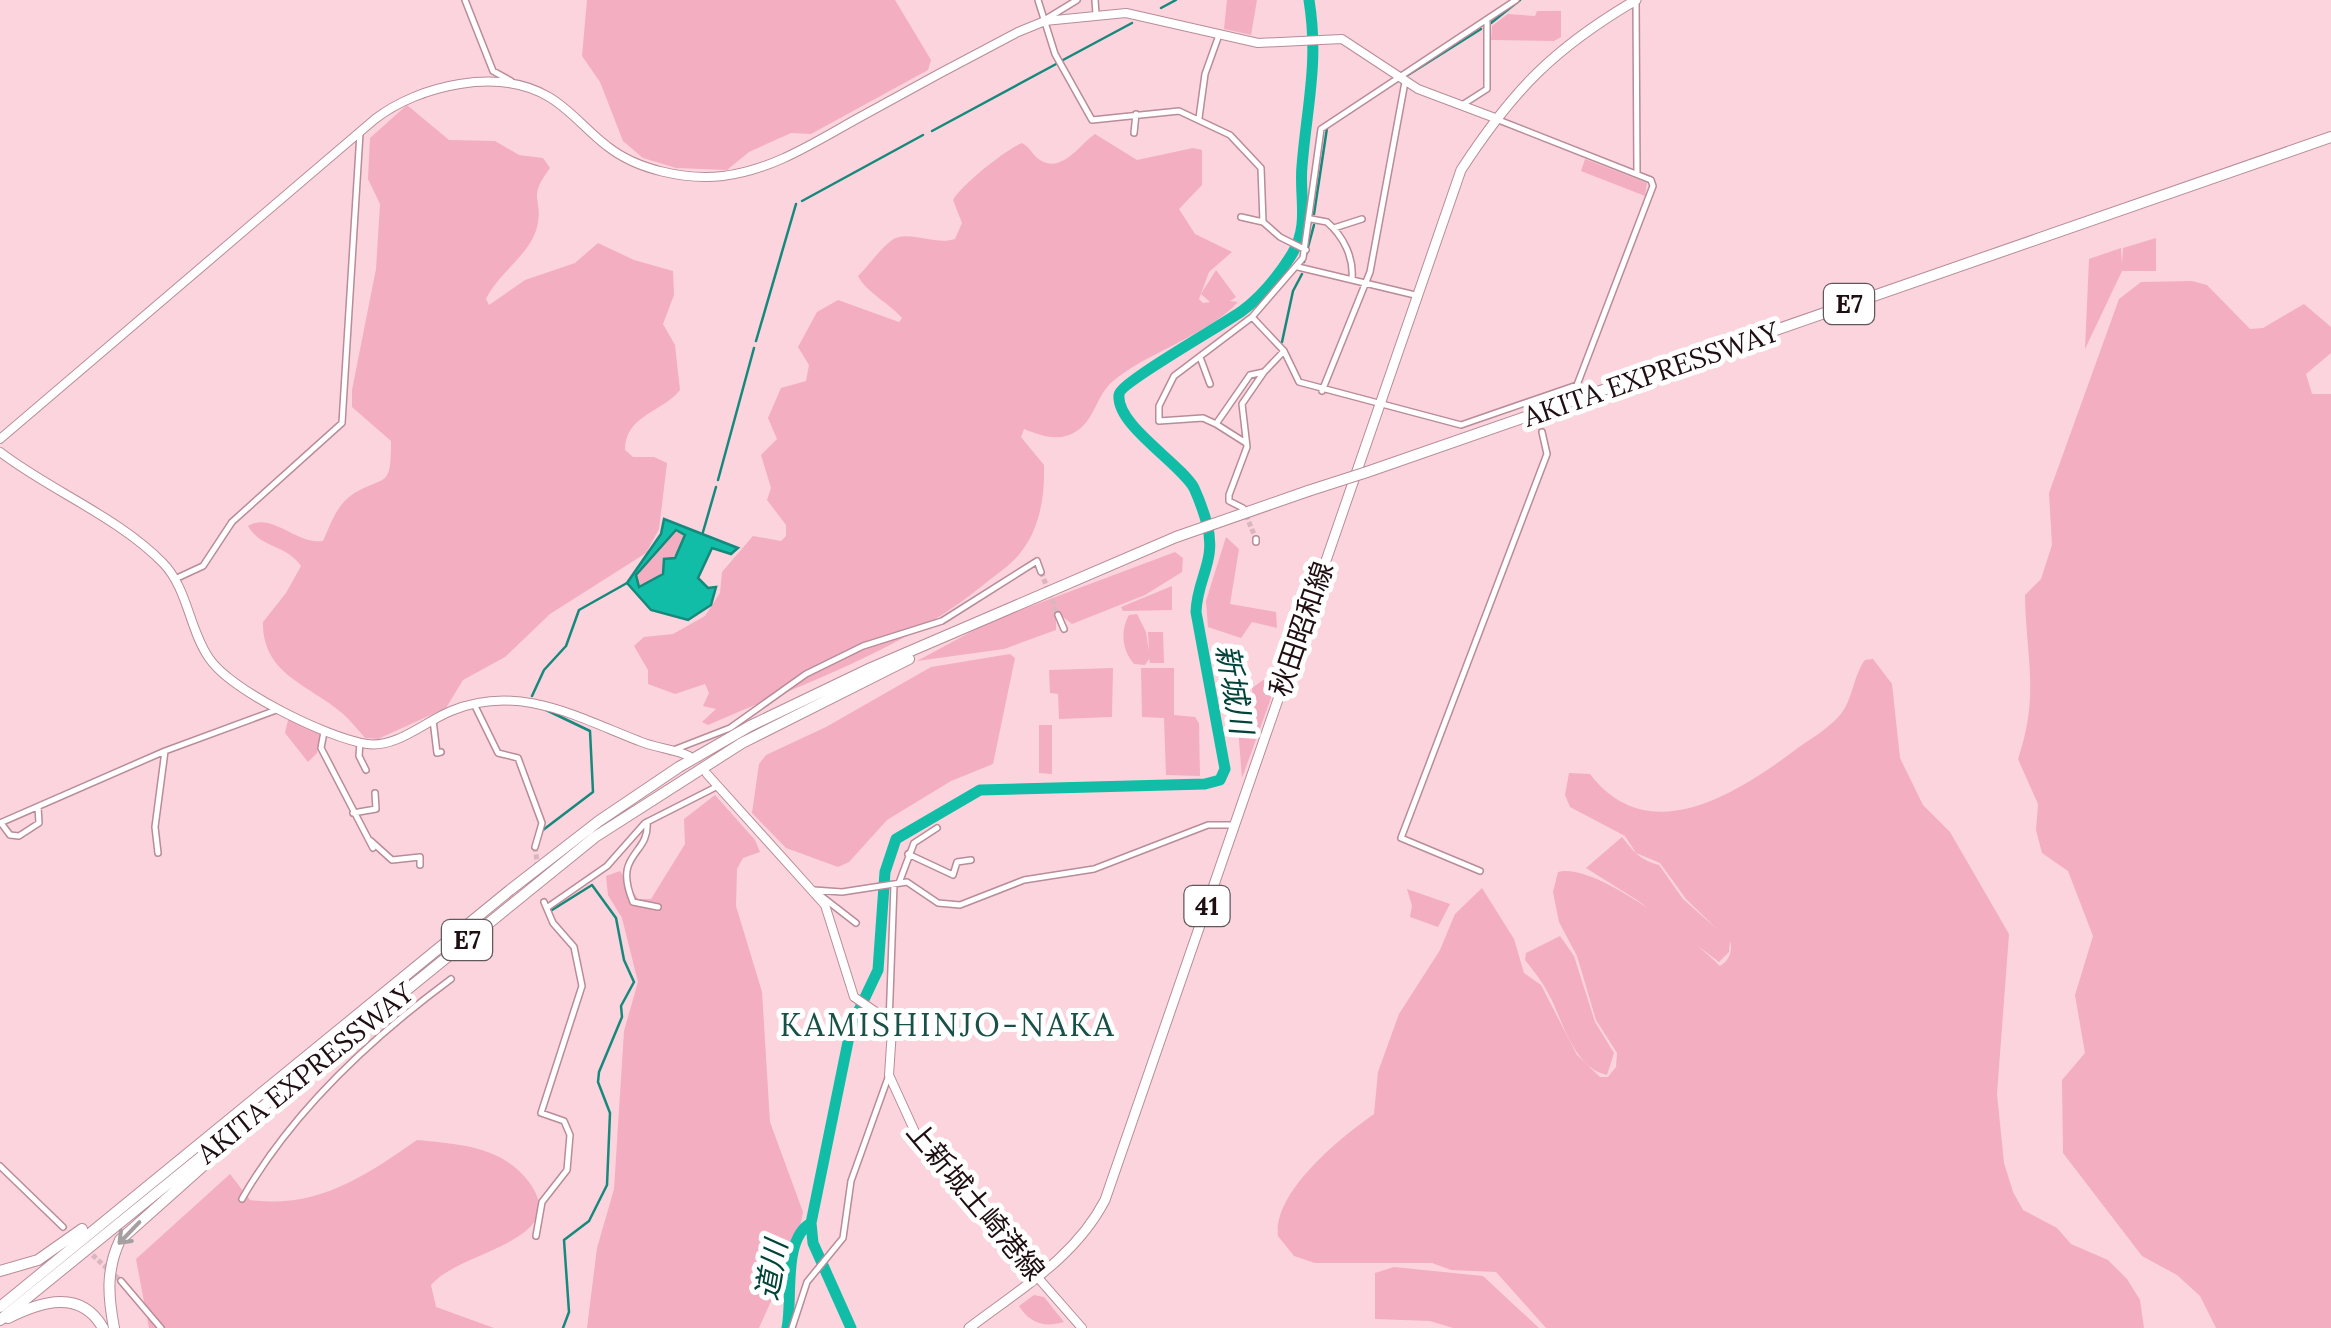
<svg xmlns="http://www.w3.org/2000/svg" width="2331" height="1328" font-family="Lora,'Noto Sans JP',serif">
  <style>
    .green { fill: #f4aec2 }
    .water { fill: #11bda7; stroke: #15897b; stroke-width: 2.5; fill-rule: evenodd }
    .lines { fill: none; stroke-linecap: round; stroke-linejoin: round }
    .stream { stroke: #15897b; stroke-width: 2.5 }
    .river { stroke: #11bda7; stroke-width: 11 }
    .street-tunnel { stroke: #dab6c0; stroke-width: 5; stroke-dasharray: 5 2.5; stroke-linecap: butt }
    .street-casing { stroke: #b88c98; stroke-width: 8 }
    .secondary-casing { stroke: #b88c98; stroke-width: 10 }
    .primary-casing { stroke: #b88c98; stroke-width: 11 }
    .highway-casing { stroke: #b88c98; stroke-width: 12 }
    .street { stroke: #fff; stroke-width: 5 }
    .secondary { stroke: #fff; stroke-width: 8 }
    .primary { stroke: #fff; stroke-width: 9 }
    .highway { stroke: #fff; stroke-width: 10 }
    .highway-bridge-casing { stroke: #b88c98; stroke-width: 12; stroke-linecap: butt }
    .highway-bridge { stroke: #fff; stroke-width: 10 }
    .oneway { stroke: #a59fa1 }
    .labels { text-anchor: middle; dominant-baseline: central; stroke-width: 10; stroke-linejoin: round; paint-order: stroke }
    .shield { fill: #fff; stroke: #62575a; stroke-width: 2.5 }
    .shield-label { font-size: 25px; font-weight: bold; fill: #1f0f13 }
    .street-label { font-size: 28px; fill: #1f0f13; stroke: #fff }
    .water-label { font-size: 30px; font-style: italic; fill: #00433a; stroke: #fff }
    .quarter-label { font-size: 32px; letter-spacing: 2.5px; fill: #195148; stroke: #fff }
  </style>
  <rect width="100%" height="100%" fill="#fbd4de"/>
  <path class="green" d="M587,0H895L931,60L928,70L811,134L791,133L749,152L727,170L676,168L643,158L623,141L600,82L582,56Z
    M1227,0H1257L1251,35L1224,29Z
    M1537,11H1561V37L1554,41L1491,40L1492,26L1508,14L1535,16Z
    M407,105L449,140L495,141L519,155L543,158L550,168C526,200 544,197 537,227C530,255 498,273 486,299L489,305L525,280L575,263L598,243L634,260L673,271L674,295L663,324L675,345L680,390C663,412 625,415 625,450L633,457H654L667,463L659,529L646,553L550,614L505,657L463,680L446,708L378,739L365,738C358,730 351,721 343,714C310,685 262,675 263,622L286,593L301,566C286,544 261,549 248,526C271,511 297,545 323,541C330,526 336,505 353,494C386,474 391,490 391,441L352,407V390L376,269L380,204L368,179L370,138Z
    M1095,134L1137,160L1193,148L1202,150V185L1179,209L1195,234L1232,252L1209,272L1199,299L1203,303L1210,302L1201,294L1216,270L1236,297L1230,301L1238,302C1207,336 1145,353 1112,382C1094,398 1095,425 1069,435C1054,441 1037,434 1024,429L1021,437L1044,465C1045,495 1040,528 1021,552C1012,564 998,573 987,582C905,650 804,683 708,725L702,722L716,709L703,706L709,693L705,684L675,694L648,684V670L634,646L644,637L673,634L705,616L720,593L722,572L753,536L781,541L786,536V525L767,500L771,488L761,455L777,439L768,418L781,388L806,381L809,365L798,347L817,312L838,300L899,322L902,318C889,303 867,293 858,276C869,265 880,249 892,240C908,229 935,246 955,239L962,223L953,200C961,185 1005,150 1022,143C1031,148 1033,156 1040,160C1062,174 1080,144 1095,134Z
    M1585,159L1647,183L1645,196L1581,171Z
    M2156,238V271H2122L2085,349L2089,259L2121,248L2122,264L2123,248Z
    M2192,281L2207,285L2250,329L2263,328L2304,304L2331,327V353L2306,374L2312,394H2331V1328H2216L2200,1296L2177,1275L2142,1256L2063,1153L2062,1080L2085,1053L2075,995L2093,936L2068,871L2042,853L2036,830L2038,804L2018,759C2040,693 2026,659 2025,595L2041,579L2052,545L2049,493L2119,299L2141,282Z
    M676,530L685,534C674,559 665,577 639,587L636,575Z
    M1226,537L1239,549L1230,604L1276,612L1277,628L1252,622L1241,638L1208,627L1206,601Z
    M1175,552L1183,558L1182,572L1145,595L1072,624L1063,617L1056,621V630L1004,649L917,661L991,621Z
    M1172,586V610L1123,611L1121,607Z
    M1137,614L1146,632L1149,652L1148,632H1163L1164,663H1150L1149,659L1145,665L1134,664C1122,650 1120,631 1129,615Z
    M1010,654L1015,658L993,764L951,781L887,820L849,862L838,867L786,848L752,813L759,764L766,755L826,727L931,667Z
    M1873,659L1892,684L1900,758L1923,805L1950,832L2009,934L1997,1094L2004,1163L2013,1192L2023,1210L2057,1228L2071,1244L2108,1260L2127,1279L2140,1300L2144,1328H1546L1496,1272L1451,1270L1432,1263H1315L1294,1256L1278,1236C1273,1192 1340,1138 1374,1114L1378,1072L1399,1014L1440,950L1455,914L1482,888L1514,939L1524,973L1541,985L1577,1055L1600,1077H1608L1616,1067L1617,1053L1596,1020L1577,956L1559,922L1553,892L1558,872C1594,861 1694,939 1720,966C1729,961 1733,951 1730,941L1729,952L1719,962L1637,900L1586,868L1622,837C1634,852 1640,860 1659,865L1683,899L1718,930L1686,899L1660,863L1636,853L1625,836L1570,807L1565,795L1569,773L1590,774C1647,849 1733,796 1791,753C1808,740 1826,731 1840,715C1853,700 1853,676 1865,660Z
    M1113,668L1112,717L1059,719L1058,694L1050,693L1049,670Z
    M1141,668H1174V715L1195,717L1199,723L1200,776L1166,775L1164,718L1142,717Z
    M1273,673L1279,676L1242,778L1236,703L1254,709L1252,688Z
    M289,716L320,731L317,753L308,762L285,733Z
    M1039,725H1052V774L1039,773Z
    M715,795L755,840L760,852L743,858L737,869L736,906L762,992L770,1122L803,1212L797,1243L759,1328H587L597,1248L614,1189L624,1031L638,982L622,918L608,895L606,876L620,871L638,899H651L685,844L684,819Z
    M1407,889L1450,904L1438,927L1410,917L1412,906Z
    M1560,936L1574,956L1595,1022L1614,1053L1607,1075C1572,1067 1563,1019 1548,993C1542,981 1533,970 1525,960L1526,953Z
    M417,1140C458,1144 502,1146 529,1182C573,1242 460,1250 431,1285L436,1307L494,1328H149L136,1259L230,1174L250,1200C317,1209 364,1177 417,1140Z
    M1394,1267L1483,1276L1539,1328H1453L1430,1321L1375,1319V1273Z
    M1034,1295L1044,1297L1064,1322C1045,1328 1029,1323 1019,1306Z"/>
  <path class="water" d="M664,519L738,548L731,554L712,548L698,578L708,588L716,587L711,605L688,620L651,610L627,583L661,534ZM676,530L685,535L675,558L664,559L663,574L639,587L636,575Z"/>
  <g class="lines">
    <path class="stream" d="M1161,8L1176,0
      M1491,23L1520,0
      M1063,60L1132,23
      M1408,75L1481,29
      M932,131L1058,63
      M802,201L923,135
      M1314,214L1327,128
      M1304,262L1314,225
      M756,341L796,204
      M1282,342L1293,291L1302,274
      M718,480L754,348
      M703,532L716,487
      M532,696L544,670L566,646L579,610L627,583
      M543,830L593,792L590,731L544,709
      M552,910L592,885L616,918L624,960L634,982L621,1006L622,1017L599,1072L598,1082L610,1113L607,1185L589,1221L564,1240L569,1312L563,1328"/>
    <path class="river" d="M787,1328C793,1300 782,1239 811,1223
      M851,1328L813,1243L811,1223L851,1027L878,970L885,872L896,839L980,790L1205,784L1220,780L1225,769L1196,612C1197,578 1217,561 1207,524C1204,513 1199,499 1194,488C1180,463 1116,425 1119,395C1119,383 1224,324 1242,311C1262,296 1279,275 1292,254C1310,225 1299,197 1302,166C1307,105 1319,62 1309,0"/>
    <path class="street-tunnel" d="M1532,406L1542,432
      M1246,515L1256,539
      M1041,572L1058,615
      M535,847L538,869
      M87,1250L121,1281"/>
    <defs>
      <path id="street" d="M465,0L493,71L511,81
        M1038,0L1055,54L1092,120L1179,111L1230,135L1261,168L1263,222L1280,237L1306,250
        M1095,0L1096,14
        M1636,2L1637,174
        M1046,19L1077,0
        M1462,105L1487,89V22
        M1199,118L1205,74L1219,35
        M1496,119L1651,180L1653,186L1577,385L1461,425L1299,382L1284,351L1252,317L1303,258L1321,129L1516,0
        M1134,133L1136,114
        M1241,217L1263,222
        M1311,219L1327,222C1343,236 1354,257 1352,279
        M1334,228L1362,219
        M1298,267L1415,295
        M1200,357L1210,384
        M1322,391L1370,272L1405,82
        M1216,424L1203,418L1159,421V406L1174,376L1252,317
        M1246,443L1216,424L1250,375L1264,372L1284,351
        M1243,508L1229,501V495L1247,447L1242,404L1264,372
        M1256,539V542
        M175,579L203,566L232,522L342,423L360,133
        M1058,615L1064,629
        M474,704L498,753L518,758L542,823L535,847
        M433,720L437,753L441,752
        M324,732L321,748L373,848
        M360,742L359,756L366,770
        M671,751L730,728L806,674L863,646L942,621L1037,561L1041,572
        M353,813L376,809L375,793
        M647,822C650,856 612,852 633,902L658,907
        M0,823L165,751L279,709
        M1,823L10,835L19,836L39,823L38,807
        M371,841L392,860L420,857V865
        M158,853L155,827L165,751
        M908,854L953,875L957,862L971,860
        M1480,871L1401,838L1547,454L1542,432
        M899,883L914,843L937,828
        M814,890L842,892L907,882L938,903L960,905L1024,880L1094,869L1208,825H1235
        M816,892L856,923
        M548,907L607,866L645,823L716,787
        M889,1024L894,885
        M0,1166L63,1227
        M242,1199C292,1111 370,1039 451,979
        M536,1236L542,1202L567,1170L570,1135L564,1121L541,1113L582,986L574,947L553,923L544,902
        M121,1281L161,1328
        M792,1328L807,1282L843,1238L851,1181L889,1075"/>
      <path id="secondary" d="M0,439L375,119C419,85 499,67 549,97C571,110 587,131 607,146C637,170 685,180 723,176C774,170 818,140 862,116C914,87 966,59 1018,32L1045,21L1126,13L1258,43L1342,39L1418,89L1495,118
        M0,452C51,491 118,517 163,563C188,589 189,629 209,658C231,691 328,738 367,744C397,748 424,722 451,711C519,683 577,717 639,741C655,748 675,749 689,756
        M707,774L825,905L854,997L879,1014L892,1030L889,1075L920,1143L1082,1328"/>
      <path id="primary" d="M969,1328C1020,1289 1075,1258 1105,1200L1461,170C1513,90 1554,48 1636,0"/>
      <path id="highway" d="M1367,472L2331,137
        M0,1271L38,1260L82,1229
        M0,1307L510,890L599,821L679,767L750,726L871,668L1176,537L1308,491
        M8,1318C42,1301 81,1289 103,1328
        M0,1320L595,837L742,743L909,659
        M114,1328C108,1296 106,1270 120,1240L230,1142"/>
    </defs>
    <use href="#street" class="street-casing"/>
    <use href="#secondary" class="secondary-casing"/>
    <use href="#primary" class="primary-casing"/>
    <use href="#highway" class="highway-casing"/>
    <use href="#street" class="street"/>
    <use href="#secondary" class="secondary"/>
    <use href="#primary" class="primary"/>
    <use href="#highway" class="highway"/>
    <defs>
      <path id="highway-bridge" d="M1308,491L1367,472"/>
    </defs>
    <use href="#highway-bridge" class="highway-bridge-casing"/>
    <use href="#highway-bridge" class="highway-bridge"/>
  </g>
  <defs><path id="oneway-shaft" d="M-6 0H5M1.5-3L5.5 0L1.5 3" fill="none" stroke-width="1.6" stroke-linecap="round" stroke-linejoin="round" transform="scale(2.5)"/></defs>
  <use class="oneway" href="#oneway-shaft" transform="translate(129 1233) rotate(134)"/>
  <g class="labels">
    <g class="shield">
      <rect x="1824" y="284" width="50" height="40" rx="8"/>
      <rect x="1184.5" y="886" width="45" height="40" rx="8"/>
      <rect x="442" y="920" width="50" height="40" rx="8"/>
    </g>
    <g class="shield-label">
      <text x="1849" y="304">E7</text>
      <text x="1207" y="906">41</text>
      <text x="467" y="940">E7</text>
    </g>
    <g class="street-label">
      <text transform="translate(1651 374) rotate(-19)">AKITA EXPRESSWAY</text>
      <text transform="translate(1301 629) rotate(-71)">秋田昭和線</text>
      <text transform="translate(305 1073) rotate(-39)">AKITA EXPRESSWAY</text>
      <text transform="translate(976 1201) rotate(50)">上新城土崎港線</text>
    </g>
    <g class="water-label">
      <text transform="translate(1235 689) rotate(80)">新城川</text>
      <text transform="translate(771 1270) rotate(-80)">道川</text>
    </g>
    <g class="quarter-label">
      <text x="948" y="1024">KAMISHINJO-NAKA</text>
    </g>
  </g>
</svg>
